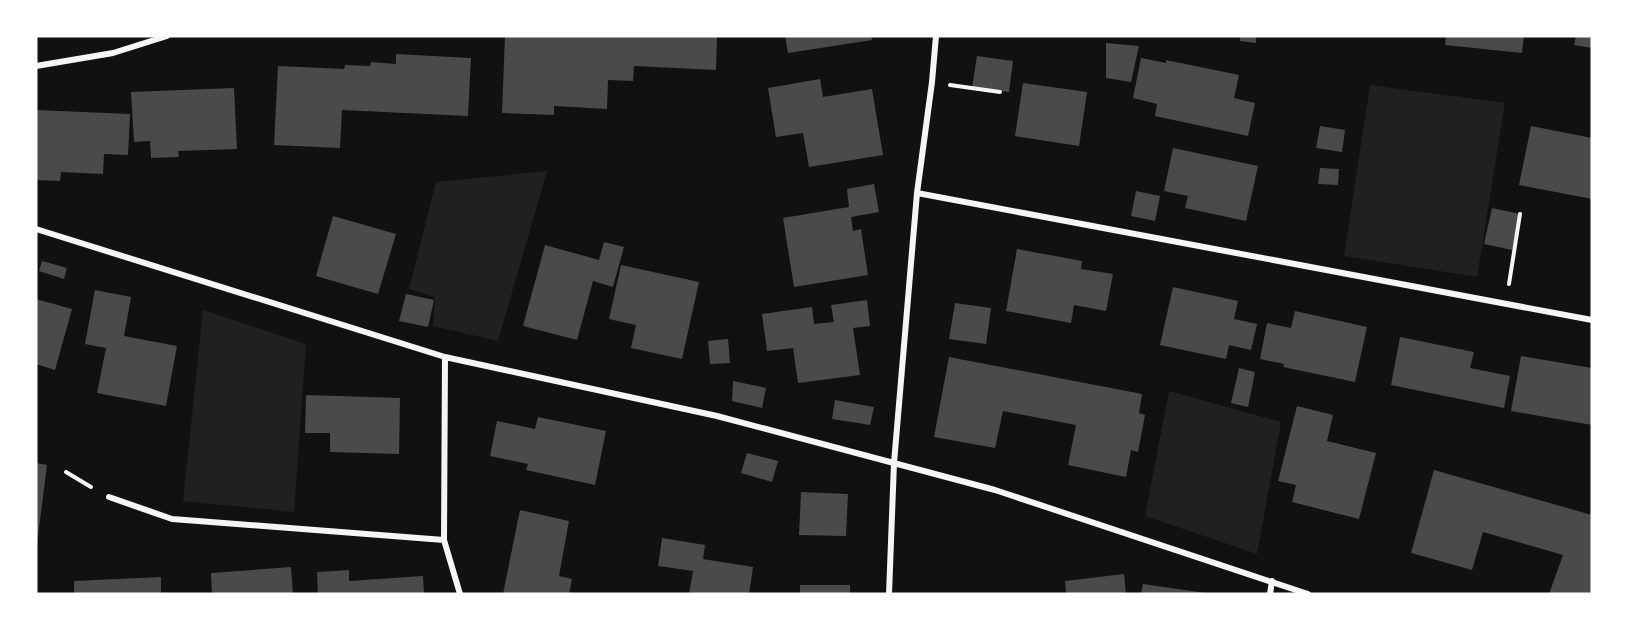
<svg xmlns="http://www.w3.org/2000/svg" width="1628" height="630" font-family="Commissioner,sans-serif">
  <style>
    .green { fill: #202020 }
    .building { fill: #4a4a4a }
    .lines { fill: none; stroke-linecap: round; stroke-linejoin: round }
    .path { stroke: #f5f5f5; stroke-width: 4 }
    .minor { stroke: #f5f5f5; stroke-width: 6 }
  </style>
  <rect width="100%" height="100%" fill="#111"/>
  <path class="green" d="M1370,85L1505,103L1477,277L1344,256Z
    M547,171L498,341L433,326L435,297L409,289L436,182Z
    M203,310L306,344L294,512L183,501Z
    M1169,391L1281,422L1257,554L1145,516Z"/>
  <path class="building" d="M505,36H717L716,70L634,66L633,81L608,80L607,109L554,106V115L502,113Z
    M785,36H871L872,40L788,53Z
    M1240,36H1256V43L1240,41Z
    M1446,36H1524L1522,53L1445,45Z
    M1576,36H1592V48L1574,45Z
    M1106,43L1139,46L1131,82L1106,78Z
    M396,54L471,58L468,116L342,110L340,148L274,145L278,66L344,69L345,65L370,66L371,62L396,64Z
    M977,56L1013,61L1009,92L972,88Z
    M1141,58L1166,63V60L1239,75L1234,98L1255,103L1248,136L1155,116L1157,104L1133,98Z
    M820,79L823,97L872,89L883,155L809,167L803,133L776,137L768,88Z
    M1023,83L1087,92L1079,146L1015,136Z
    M234,88L237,149L178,151L179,157L151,158L150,141L134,142L131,92Z
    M36,110L130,114L128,155L104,154L103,174L61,172L60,181L36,180Z
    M1320,126L1345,130L1342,152L1316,148Z
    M1531,126L1592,138V199L1519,185Z
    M1173,148L1258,166L1246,221L1185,208L1188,196L1164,191Z
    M1320,168L1339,169L1338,185L1318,184Z
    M874,184L879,212L851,217L853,231L861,229L868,275L794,287L783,218L849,207L847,189Z
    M1136,191L1160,196L1155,221L1131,216Z
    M1492,208L1520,214L1512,250L1484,244Z
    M333,216L396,234L378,294L316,276Z
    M604,242L624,247L613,287L593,281L577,340L523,326L545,245L599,260Z
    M1017,249L1082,261L1081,269L1113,274L1106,311L1074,305L1071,323L1006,311Z
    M42,261L67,268L64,279L39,271Z
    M621,265L699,282L682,359L631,348L636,325L609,319Z
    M1173,287L1238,301L1234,319L1257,324L1251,350L1229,345L1226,359L1160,345Z
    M95,290L131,297L124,336L177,346L166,406L97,393L106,348L85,344Z
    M406,294L434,300L428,327L399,321Z
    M36,299L72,309L55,370L36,364Z
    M867,300L870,326L853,328L860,375L798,383L793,348L767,351L762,314L812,307L814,324L834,322L831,305Z
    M955,303L991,308L986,344L949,339Z
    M1295,311L1367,327L1355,382L1283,367L1284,364L1260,359L1267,323L1291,328Z
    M1400,337L1474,352L1470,368L1510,376L1504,408L1391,385Z
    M728,339L730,363L710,364L708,341Z
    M1521,356L1592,368V425L1511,411Z
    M949,357L1142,394L1139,413L1145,415L1138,452L1131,450L1126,477L1068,465L1076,425L1003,411L995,448L934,437Z
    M1239,368L1255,372L1248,407L1231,403Z
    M733,381L766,388L762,408L732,401Z
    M306,395L400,398L399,454L330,452V433H305Z
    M835,400L874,407L870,425L832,419Z
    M1297,406L1333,415L1327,441L1376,453L1359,519L1292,502L1296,485L1278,481Z
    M538,417L606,431L595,485L526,470L528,464L490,456L497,421L535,429Z
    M747,453L778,461L772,482L741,473Z
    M36,463L47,465L37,544H36Z
    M1434,470L1592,515V594H1549L1563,555L1483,532L1472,570L1411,553Z
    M801,492L848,494L846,536L799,535Z
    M520,510L569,521L559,576L572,579L569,594H503Z
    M662,538L705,545L703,559L753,567L749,594H689L693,571L658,566Z
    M291,567L293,594H212L211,573Z
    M349,570V581L423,576L424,594H318L317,572Z
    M1124,574L1126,594H1066L1065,581Z
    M161,577V594H74V581Z
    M1143,584L1206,593V594H1141Z
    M800,585H850V594H800Z"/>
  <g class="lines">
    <path class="path" d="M950,85L1000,92
      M1509,284L1520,214
      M66,472L91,487"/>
    <path class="minor" d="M36,66L113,53L167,36
      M917,193L1592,320
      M36,229L445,357L717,416L995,490L1308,594
      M445,357L444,540L460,594
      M109,497L172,519L444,540
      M889,594L894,463L917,193L932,82L936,36
      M1270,594L1272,581"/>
  </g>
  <rect width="1628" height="630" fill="none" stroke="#ffffff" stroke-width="75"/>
</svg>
